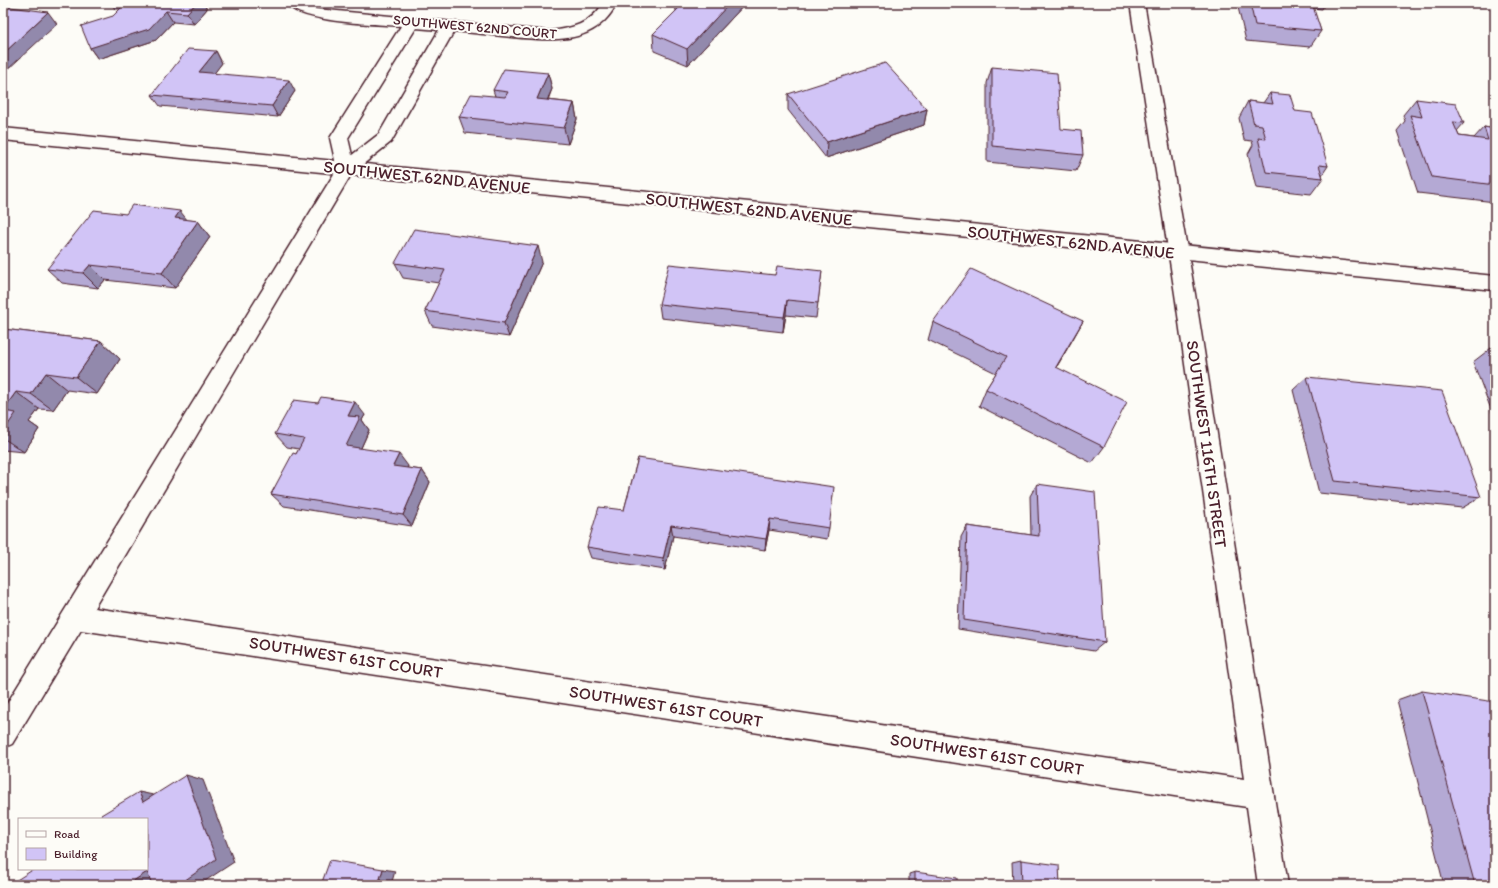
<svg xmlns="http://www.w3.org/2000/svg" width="1498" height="888" font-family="Itim,sans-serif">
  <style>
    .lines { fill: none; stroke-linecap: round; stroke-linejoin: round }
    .minor-casing { stroke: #4a1f2b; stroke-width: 3 }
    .tertiary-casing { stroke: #4a1f2b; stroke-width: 3 }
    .minor { fill: #fdfcf7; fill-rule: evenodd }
    .tertiary { fill: #fdfcf7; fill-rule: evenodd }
    .wall { fill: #b4a9d4; stroke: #4a1f2b }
    .shaded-wall { fill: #9289ac; stroke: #4a1f2b }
    .building { fill: #d1c4f6; stroke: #4a1f2b }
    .labels { text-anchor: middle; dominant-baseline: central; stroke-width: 4; stroke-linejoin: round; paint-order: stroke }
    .far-street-label { font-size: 14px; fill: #4a1f2b; stroke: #fdfcf7 }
    .street-label { font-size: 17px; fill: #4a1f2b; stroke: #fdfcf7 }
  </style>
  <rect width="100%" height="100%" fill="#fdfcf7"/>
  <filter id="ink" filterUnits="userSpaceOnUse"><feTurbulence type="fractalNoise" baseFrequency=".025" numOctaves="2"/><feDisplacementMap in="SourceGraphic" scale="8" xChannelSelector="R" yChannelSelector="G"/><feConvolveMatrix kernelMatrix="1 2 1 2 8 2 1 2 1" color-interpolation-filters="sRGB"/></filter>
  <g filter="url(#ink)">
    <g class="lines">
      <defs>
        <path id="minor" d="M286,3H303L316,9L549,31C571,29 591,24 603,3H617C596,45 553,41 512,37C492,35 473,33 454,31L391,142L352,173L94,608L1244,779L1175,294L1130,3H1144L1195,294L1288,885H1258L1247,807L81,630L12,744L3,748V710L337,169L330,138L401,26C377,24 299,23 286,3ZM416,28L439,30L379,134L352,155L348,138Z"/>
        <path id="tertiary" d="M3,128L1495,276V290L3,140Z"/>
      </defs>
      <use href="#minor" class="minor-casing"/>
      <use href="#tertiary" class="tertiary-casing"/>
      <use href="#minor" class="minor"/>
      <use href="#tertiary" class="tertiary"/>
    </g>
    <path class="wall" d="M111,3H204L207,9L194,24L173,22L156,40L98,59L90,48L113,16L120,9H115Z
      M675,3H746L688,65L654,51L653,34L676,11Z
      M1237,3H1326L1322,9L1313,8L1321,31L1310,47L1246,41Z
      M216,51L222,63L214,73L295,91L278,117L160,106L152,95Z
      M992,67L1061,129L1083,155L1076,171L987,162V83Z
      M548,73L552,89L548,100L574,103L577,119L568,144L465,133L459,117L495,96L493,90Z
      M1270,93L1295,111L1328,166L1322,175L1323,178L1311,194L1256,188L1248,154L1253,145L1252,141L1244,140L1239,118L1248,101L1263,103Z
      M788,94L927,109L924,125L826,158L788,110Z
      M1416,99L1464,123L1457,131L1459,136L1474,138L1484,127L1495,129V202L1418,193L1397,131L1405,121L1403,115Z
      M126,214L198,221L210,237L175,288L105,280L98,288L62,283L47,269Z
      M542,262L509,337L432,326L425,311L439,283L403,278L395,263Z
      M822,271L816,318L786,315L783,332L661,318L659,304L775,275Z
      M1083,321L1056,368L1104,447L1092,463L979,406L986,389L996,373L928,340L933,322Z
      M3,329L101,341L120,359L97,394L67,390L53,410L39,409L29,422L39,429L24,452L3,450Z
      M1495,345V420L1473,362Z
      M1307,377L1481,497L1462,508L1319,493L1293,390Z
      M365,415L362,420L369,430L361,448L408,466L407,468L422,470L430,482L412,526L284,506L271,494L299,449L287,447L275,434Z
      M638,458L829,528L827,539L769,530L765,550L673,536L665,570L591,558L587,547L624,510Z
      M1037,484L1105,642L1094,651L958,629L961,537L967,526L1031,535L1030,496Z
      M1422,691L1495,885H1444L1397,700Z
      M1021,860L1060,885H1013L1012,862Z
      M915,872L957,885H909V874Z"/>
    <path class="shaded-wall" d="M196,3H204L207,9L194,24L187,13Z
      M730,3H746L688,65L687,49Z
      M166,11L173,22L156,40L98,59L90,48Z
      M48,12L57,24L6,71L3,68V54Z
      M216,51L222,63L207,83L199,72Z
      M548,73L552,89L541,115L537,99Z
      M289,80L295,91L278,117L272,106Z
      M574,103L577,119L568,144L564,128Z
      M927,109L924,125L826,158L827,142Z
      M180,211L192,226L175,218Z
      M198,221L210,237L175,288L162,273Z
      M538,246L542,262L509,337L504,323Z
      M90,265L105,280L98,288L83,273Z
      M787,300L786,315L783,332L784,317Z
      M1083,321L1073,339L1046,385L1056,367Z
      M101,341L120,359L97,394L76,377Z
      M46,373L67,390L53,410L31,394Z
      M16,392L39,409L29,422L39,429L24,452L3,438V410Z
      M355,402L365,415L362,420L369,430L356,459L346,446L348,416Z
      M399,454L408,466L403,478L393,466Z
      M422,470L430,482L412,526L403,515Z
      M770,519L769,530L765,550L766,539Z
      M671,525L673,536L665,570L663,559Z
      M186,775L203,780L234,862L199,885H178Z
      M139,792L158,796L143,802Z
      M383,869L395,871L391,885H378Z
      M147,872L167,874L151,885H127Z"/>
    <path class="building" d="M126,3H196L187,13L166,11L149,29L90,48L81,26L113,16Z
      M678,3H730L687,49L653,34L682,5Z
      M1250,3H1312L1321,31L1255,25Z
      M3,6L48,12L3,54Z
      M188,49L216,51L199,72L289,80L272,106L152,95Z
      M885,63L927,109L827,142L788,94Z
      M992,67L1057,73L1061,129L1081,131L1083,155L992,146Z
      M504,69L548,73L537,99L574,103L564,128L459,117L471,94L505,97L508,92L493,90Z
      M1270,93L1290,95L1295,111L1312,113L1328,166L1319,165L1323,178L1266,172L1258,138L1266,139L1262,125L1254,124L1248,101L1273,104Z
      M1416,99L1456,104L1464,123L1453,122L1459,136L1488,140L1484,127L1495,129V185L1432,177L1410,115L1422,117Z
      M132,205L180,211L175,218L198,221L162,273L90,265L83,273L47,269L94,210L126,214Z
      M414,229L538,246L504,323L425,311L445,270L395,263Z
      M669,264L775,275L777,266L822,271L818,303L787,300L784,317L659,304Z
      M971,269L1083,321L1056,367L1127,402L1104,447L986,389L1006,357L933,322Z
      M3,329L101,341L76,377L46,373L31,394L16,392L3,410Z
      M1307,377L1442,391L1481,497L1335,481Z
      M321,397L355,402L348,416L360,417L346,446L399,454L393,466L422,470L403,515L271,494L293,453L296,454L304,439L275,434L294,400L318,403Z
      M3,411L16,413L3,432Z
      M638,458L834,487L829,528L770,519L766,539L671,525L663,559L587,547L599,507L624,510Z
      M1037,484L1095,492L1105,642L964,620L967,526L1039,536Z
      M1422,691L1495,702V885H1475Z
      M186,775L216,859L178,885H152L147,872L127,885H9L34,869H147V819H102L101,815L139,792L143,802Z
      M330,860L383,869L378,885H321Z
      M1021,860L1059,865L1060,885H1022Z
      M915,872L957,878V885H915Z
      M875,884L883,885H875Z"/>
  </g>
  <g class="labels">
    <g class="far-street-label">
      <text transform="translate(475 27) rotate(5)">SOUTHWEST 62ND COURT</text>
    </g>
    <g class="street-label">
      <text transform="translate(427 177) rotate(6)">SOUTHWEST 62ND AVENUE</text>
      <text transform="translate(749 209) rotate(6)">SOUTHWEST 62ND AVENUE</text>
      <text transform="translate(1071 242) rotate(6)">SOUTHWEST 62ND AVENUE</text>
      <text transform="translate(1207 444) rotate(82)">SOUTHWEST 116TH STREET</text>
      <text transform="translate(346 657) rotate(9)">SOUTHWEST 61ST COURT</text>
      <text transform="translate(666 706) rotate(9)">SOUTHWEST 61ST COURT</text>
      <text transform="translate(987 754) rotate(9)">SOUTHWEST 61ST COURT</text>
    </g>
  </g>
  <rect width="1498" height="888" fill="none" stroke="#fdfcf7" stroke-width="16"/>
  <rect x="8" y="8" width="1482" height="872" fill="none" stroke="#4a1f2b" stroke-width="1.5" filter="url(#ink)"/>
  <rect x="18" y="818" width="130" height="52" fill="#fdfcf7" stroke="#b5a4a5"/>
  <rect x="26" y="831" width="20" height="6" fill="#fdfcf7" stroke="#b5a4a5"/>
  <text x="54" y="838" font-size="12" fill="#4a1f2b">Road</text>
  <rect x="26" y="848" width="20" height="12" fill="#d1c4f6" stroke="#b5a4a5"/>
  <text x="54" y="858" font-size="12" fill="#4a1f2b">Building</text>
</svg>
